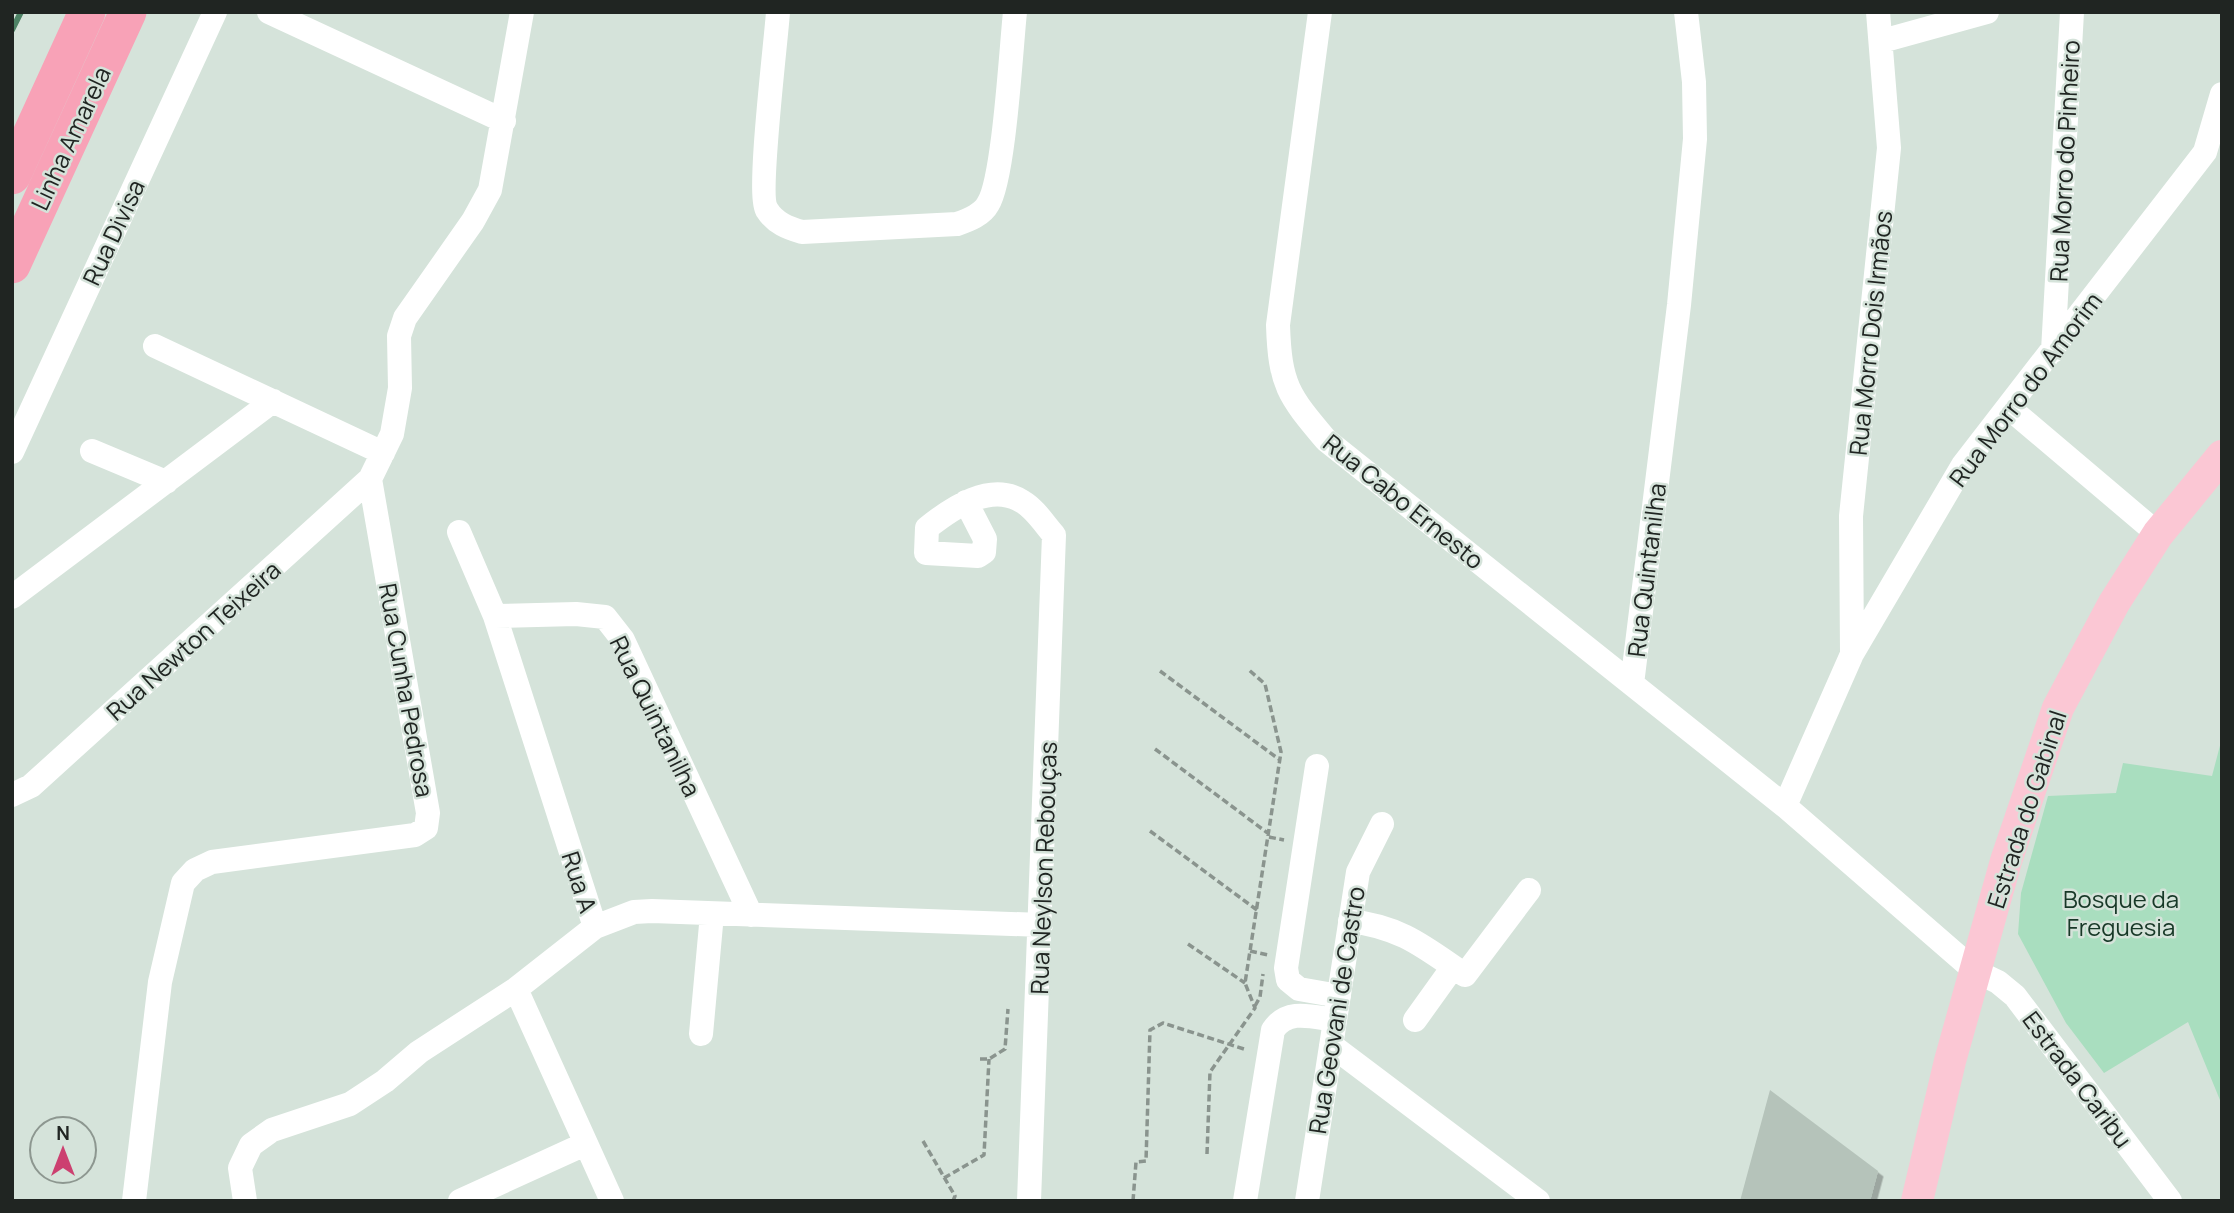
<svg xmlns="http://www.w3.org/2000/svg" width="2234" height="1213" font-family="Manrope,sans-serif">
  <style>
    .green { fill: #a9debf }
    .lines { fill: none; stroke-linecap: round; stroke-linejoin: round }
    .stream { stroke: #4e8366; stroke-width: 6 }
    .building { fill: #b5c3ba; filter: url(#shadow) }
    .path { stroke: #8a948e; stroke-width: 3.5; stroke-dasharray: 7 3.5; stroke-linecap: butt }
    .minor { stroke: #fff; stroke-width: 24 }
    .major { stroke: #fbc7d4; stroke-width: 32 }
    .highway { stroke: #f8a2b7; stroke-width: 37 }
    .labels { text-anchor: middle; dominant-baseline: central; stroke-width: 5; stroke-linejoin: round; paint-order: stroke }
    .street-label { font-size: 24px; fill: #202522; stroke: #d5e3da }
    .park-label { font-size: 24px; fill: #173827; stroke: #d5e3da }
  </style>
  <defs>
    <filter id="shadow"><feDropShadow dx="5.5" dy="5.5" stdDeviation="0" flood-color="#0004"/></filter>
  </defs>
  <rect width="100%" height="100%" fill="#d5e3da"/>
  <path class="green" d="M2222,738V1105L2188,1022L2104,1073L2066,1023L2018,934L2021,893L2048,796L2116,793L2123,763L2212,776Z"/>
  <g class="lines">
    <path class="stream" d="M12,30L21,12"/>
  </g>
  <path class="building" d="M1770,1090L1878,1171L1870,1201H1740Z"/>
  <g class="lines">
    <path class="path" d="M1160,671L1280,760
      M1155,749L1269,834
      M1150,831L1257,910
      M1269,837L1284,840
      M1188,944L1245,983
      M1250,951L1268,955
      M1255,1006L1260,997L1263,974
      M980,1059H989L1005,1049L1008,1009
      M923,1141L955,1196L953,1201
      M1207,1154L1210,1072L1255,1008L1245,983L1281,752L1265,684L1249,670
      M944,1178L984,1155L989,1059
      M1133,1201L1136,1162L1146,1161L1150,1030L1163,1023L1247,1050"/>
    <path class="minor" d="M269,12L504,121
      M778,12C776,42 757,195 767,210C775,223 788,228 802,232L957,224C969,220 982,215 988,204C1004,179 1011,49 1015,12
      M1320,12L1278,325C1280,385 1288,395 1326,440L1632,684
      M1686,12L1694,82L1695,139L1679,305L1632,684L1785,806L1975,971L1998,982L2015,996L2170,1201
      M1882,41L1987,12
      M155,346L383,453
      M2053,351L2072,12
      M2008,407L2158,534
      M92,451L166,482
      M12,452L215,12
      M966,502L985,539L984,552L978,556L926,553L927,528C952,508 991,481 1023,502C1035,509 1045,525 1054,535L1029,1201
      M459,532L495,616L595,927
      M12,597L273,401
      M495,616L576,614L605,617L623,640L751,915
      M1852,653L1851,516L1889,148L1878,12
      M1317,766L1286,968L1288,980L1299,989L1339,996
      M12,795L31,786L370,479
      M1785,806L1852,654L1963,465L2205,152L2222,94
      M1350,921C1401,927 1424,947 1465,975L1529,890
      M516,989L612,1201
      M1415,1020L1453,967
      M701,1034L712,914
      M1331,1045L1538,1201
      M134,1201L160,982L183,883L195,870L212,862L415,835L426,828L428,813L370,479L392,434L400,388L399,336L405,318L473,221L490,190L522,12
      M245,1201L240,1168L251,1145L272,1130L350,1104L385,1081L419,1052L516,989L595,927L634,912L652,911L1041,925
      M460,1201L585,1144
      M1245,1201L1273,1030C1288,1008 1312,1017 1335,1020
      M1307,1201L1358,872L1382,824"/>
    <path class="major" d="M1917,1201L1950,1061L2006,861L2058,708L2114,603L2158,534L2222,456"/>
    <path class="highway" d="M12,176L87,12
      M12,265L128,12"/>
  </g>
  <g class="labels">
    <g class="street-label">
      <text transform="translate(70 138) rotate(-65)">Linha Amarela</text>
      <text transform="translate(2064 161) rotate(-87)">Rua Morro do Pinheiro</text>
      <text transform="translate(113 232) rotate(-65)">Rua Divisa</text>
      <text transform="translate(1870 333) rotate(-84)">Rua Morro Dois Irmãos</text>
      <text transform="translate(2025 389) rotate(-53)">Rua Morro do Amorim</text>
      <text transform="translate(1404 501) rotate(39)">Rua Cabo Ernesto</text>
      <text transform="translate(1646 570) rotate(-83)">Rua Quintanilha</text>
      <text transform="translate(193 640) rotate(-42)">Rua Newton Teixeira</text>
      <text transform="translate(407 690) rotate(80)">Rua Cunha Pedrosa</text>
      <text transform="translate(656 716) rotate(64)">Rua Quintanilha</text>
      <text transform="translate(2026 809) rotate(-72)">Estrada do Gabinal</text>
      <text transform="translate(1043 868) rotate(-88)">Rua Neylson Rebouças</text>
      <text transform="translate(580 882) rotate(72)">Rua A</text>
      <text transform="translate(1336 1010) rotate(-81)">Rua Geovani de Castro</text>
      <text transform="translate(2078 1079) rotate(53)">Estrada Caribu</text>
    </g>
    <g class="park-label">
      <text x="2121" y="898">Bosque da<tspan x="2121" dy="28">Freguesia</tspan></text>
    </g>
  </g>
  <rect width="2234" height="1213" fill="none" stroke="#202522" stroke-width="28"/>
  <g transform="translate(63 1150)"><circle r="33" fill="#d5e3da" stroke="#8d9790" stroke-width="2"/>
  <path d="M0-5L12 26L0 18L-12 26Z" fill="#cc4070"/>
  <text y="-10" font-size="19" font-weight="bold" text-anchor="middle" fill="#202522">N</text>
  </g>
</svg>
